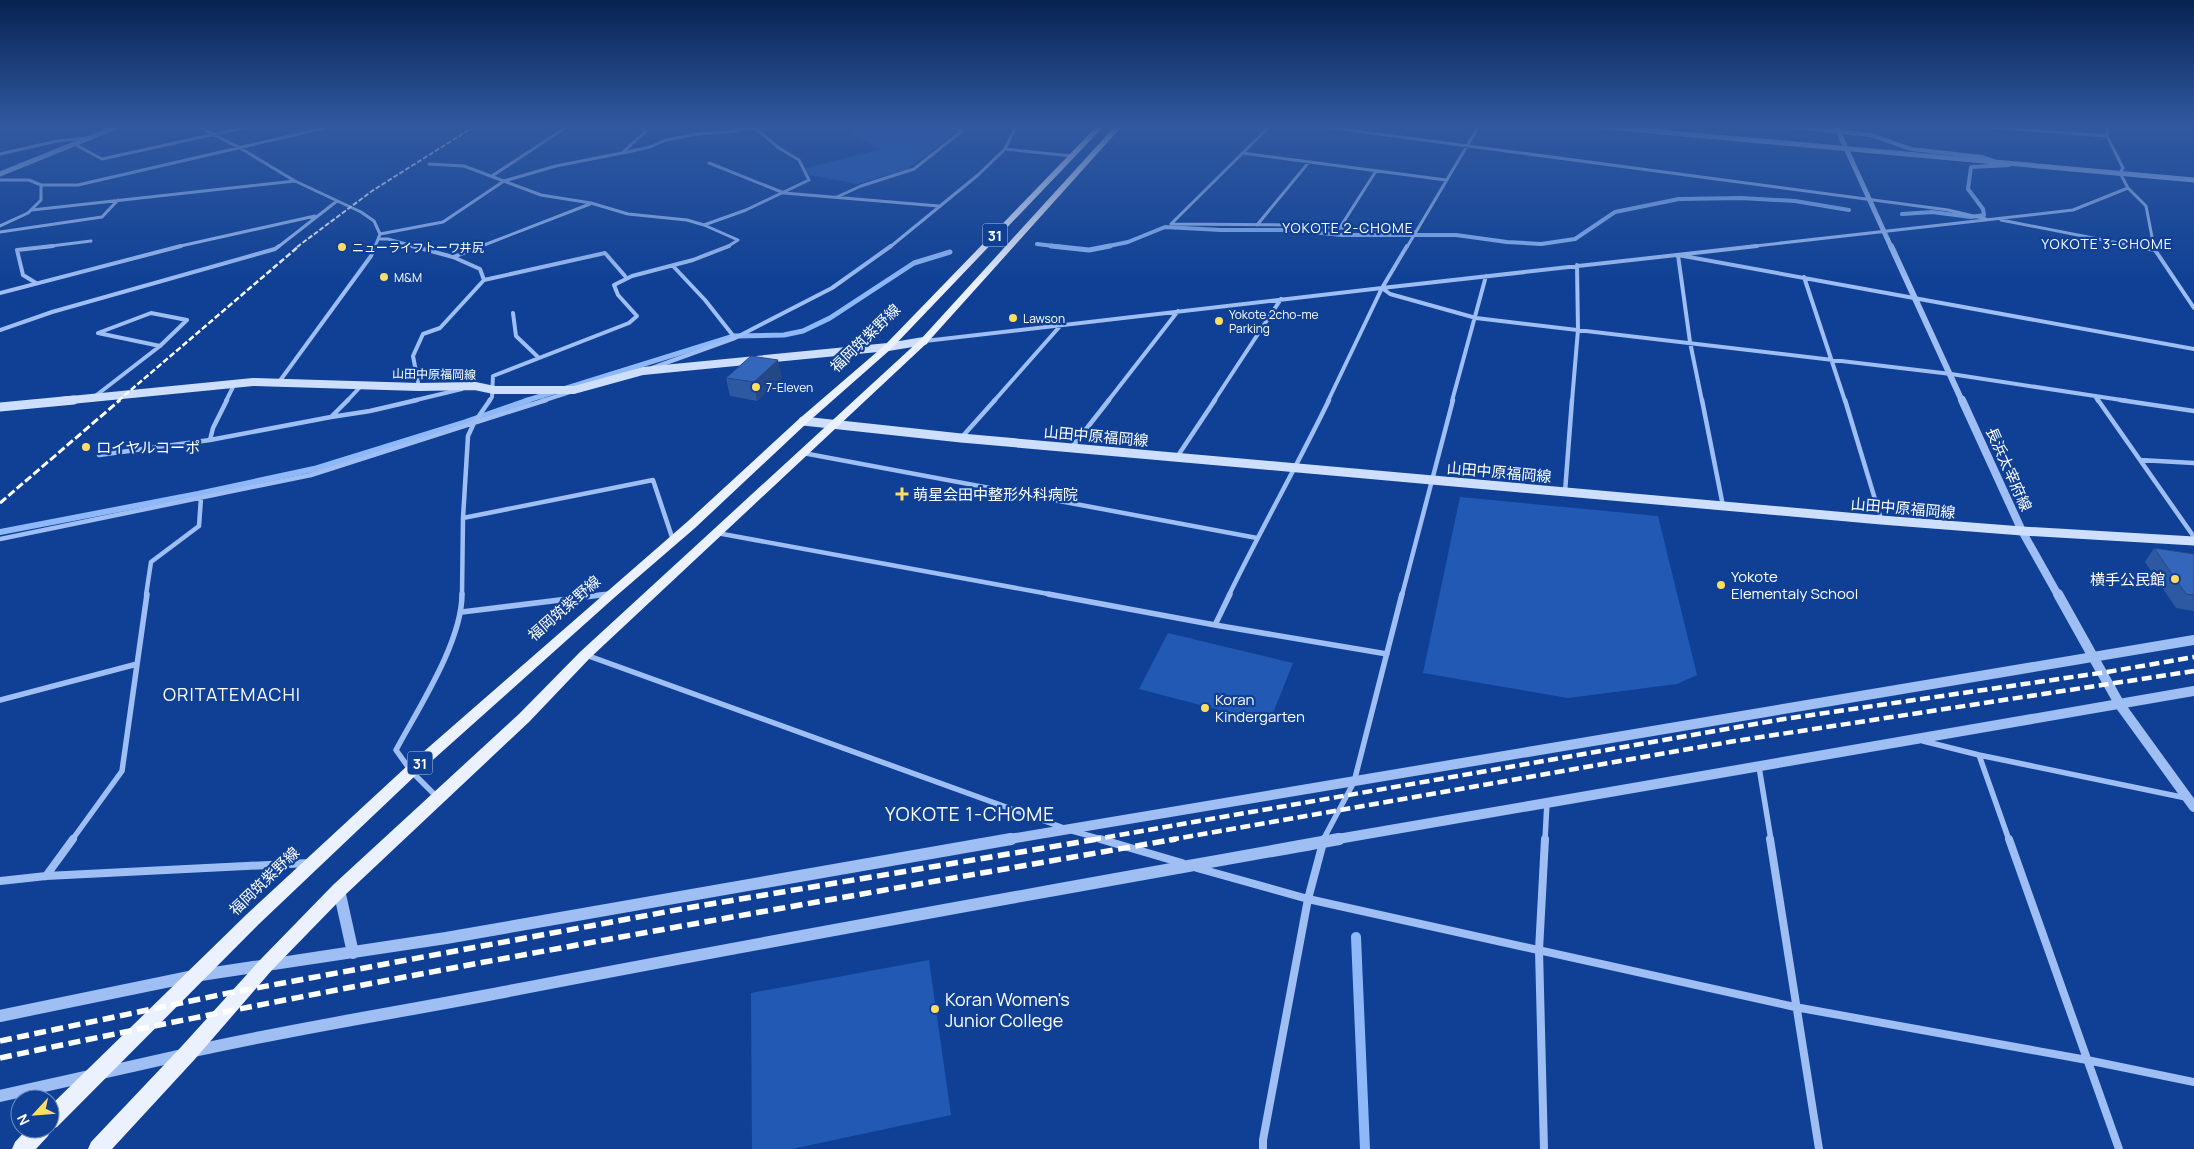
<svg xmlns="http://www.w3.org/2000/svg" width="2194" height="1149" font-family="Manrope,'Noto Sans JP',sans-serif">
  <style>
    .green { fill: #2259b5 }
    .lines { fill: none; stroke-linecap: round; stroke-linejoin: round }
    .stream-far3 { stroke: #8fb8f8; stroke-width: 4 }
    .stream-far2 { stroke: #8fb8f8; stroke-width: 5 }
    .stream-far1 { stroke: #8fb8f8; stroke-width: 6 }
    .stream { stroke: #8fb8f8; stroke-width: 10 }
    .minor-far4 { stroke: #9ebef4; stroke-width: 3 }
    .minor-far3 { stroke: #9ebef4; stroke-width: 4 }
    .minor-far2 { stroke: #9ebef4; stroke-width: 4.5 }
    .minor-far1 { stroke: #9ebef4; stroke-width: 5.5 }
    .minor { stroke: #9ebef4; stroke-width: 8 }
    .tertiary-far4 { stroke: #9ebef4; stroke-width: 5 }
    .tertiary-far3 { stroke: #9ebef4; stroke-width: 6 }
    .tertiary-far2 { stroke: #9ebef4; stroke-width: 8 }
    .tertiary-far1 { stroke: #9ebef4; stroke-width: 10 }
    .tertiary { stroke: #9ebef4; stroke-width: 12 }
    .secondary-far1 { stroke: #cddffd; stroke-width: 8 }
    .secondary { stroke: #cddffd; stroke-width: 9 }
    .primary { fill: #ebf1ff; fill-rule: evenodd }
    .rail-far4 { stroke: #fff; stroke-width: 2; stroke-dasharray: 5 2; stroke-linecap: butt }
    .rail-far3 { stroke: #fff; stroke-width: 2.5; stroke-dasharray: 6 2.5; stroke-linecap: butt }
    .rail-far2 { stroke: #fff; stroke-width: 3; stroke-dasharray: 8 3; stroke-linecap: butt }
    .rail-far1 { stroke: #fff; stroke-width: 4.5; stroke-dasharray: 10 4.5; stroke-linecap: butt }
    .rail { stroke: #fff; stroke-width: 5.5; stroke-dasharray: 12 5.5; stroke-linecap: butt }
    .wall { fill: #2d59a2 }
    .shaded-wall { fill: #244884 }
    .building { fill: #3467bc; stroke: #244884 }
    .poi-dot { fill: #ffdd61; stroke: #0f4095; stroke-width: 2 }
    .labels { text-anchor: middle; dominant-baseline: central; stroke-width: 4.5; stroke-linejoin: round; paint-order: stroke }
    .far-poi-label { font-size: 12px; fill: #fff; stroke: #0f4095; text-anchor: start }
    .far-street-label { font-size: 12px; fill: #fff; stroke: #0f4095 }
    .far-neighbourhood-label { font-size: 14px; letter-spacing: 1px; fill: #fff; stroke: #0f4095 }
    .shield { fill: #0f4095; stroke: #b7c6df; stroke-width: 1 }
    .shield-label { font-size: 14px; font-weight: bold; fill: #fff }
    .street-label { font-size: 15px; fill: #fff; stroke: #0f4095 }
    .poi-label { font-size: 15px; fill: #fff; stroke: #0f4095; text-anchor: start }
    .quarter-label { font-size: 18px; letter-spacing: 1px; fill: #fff; stroke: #0f4095 }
    .near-poi-label { font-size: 18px; fill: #fff; stroke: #0f4095; text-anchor: start }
    .near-neighbourhood-label { font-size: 19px; letter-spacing: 1px; fill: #fff; stroke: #0f4095 }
  </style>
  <rect width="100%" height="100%" fill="#0f4095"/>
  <path class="green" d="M871,124H931L956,132L908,169L858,184L809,175L806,168L883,149L846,132Z
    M1460,497L1658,516L1697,675L1677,684L1568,698L1423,673Z
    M1168,633L1293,663L1269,723L1139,689Z
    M929,960L951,1115L792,1149H752L751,993Z"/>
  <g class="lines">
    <path class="stream-far3" d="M1789,124L1794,127L1871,135L1911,149L1982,157L1996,162
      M1902,214L1932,212L1971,217L1984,215L1983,209L1968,189L1971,167L2009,165
      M1037,244L1062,247
      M1104,247L1128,242L1165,227L1221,230H1292L1342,235H1456L1507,242L1541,244L1575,239L1615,212L1679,199L1741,198L1795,201L1849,210"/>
    <path class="stream-far2" d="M1051,246L1089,250L1110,246
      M525,401L734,336L784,335L803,331L830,318L914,263L950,252"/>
    <path class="stream-far1" d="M0,532L198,494L314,469L466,422L529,400"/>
    <path class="stream" d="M1356,937L1365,1149"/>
    <path class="minor-far4" d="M193,124L240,148L295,181L361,212L374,221L380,234L375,247
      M722,124C742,132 757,129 777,124
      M1304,124L1948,210L1986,219
      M1947,124L2107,136
      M2107,124V136L2123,168L2120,173L2128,188L2146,206L2154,247
      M74,144L102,159L261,124
      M1005,149L1072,156
      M623,153L650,147L666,140L697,134L738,131
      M1242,153L1446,180
      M0,154L57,141L87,138
      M709,163L784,193L939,206
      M429,164L464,166L541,195L591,203L628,214L687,220L704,225L738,240L727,247
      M492,176L571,124
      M0,180H29L41,185V200L28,213L0,226
      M41,185H78L342,124
      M837,197L861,186L914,169L962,131L942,124
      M32,210L295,181
      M2001,220L2139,247
      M1171,224L1291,225L1414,232
      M1171,224L1272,124
      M704,225L746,210L809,180L799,160L779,148L756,129
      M1257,225L1309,162
      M1339,229L1376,171
      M0,232L102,217L118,200
      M380,234L443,222L504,181L556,166L622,153L646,131L638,125L605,124
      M378,239H388L416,247
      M43,247L91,241
      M176,247L315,216
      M278,247L337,201
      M479,247L590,204
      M890,247L978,175L1005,149L1017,124
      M1407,247L1480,124
      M1746,247L2073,210L2128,188"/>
    <path class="minor-far3" d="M412,246L453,257L480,269L484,280L440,328L423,334L413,356L419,387
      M2133,246L2155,250
      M2154,246L2155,250L2194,308
      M453,257L482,246
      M673,266L705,300L735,338
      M1804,277L1845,401
      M484,280L605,253L625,276
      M36,283L23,275L17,250L53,246
      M1382,288L1407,246
      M0,293L181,246
      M151,313L187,320L160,346L98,333Z
      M513,313L516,336L538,357
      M0,330L52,312L275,249L279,246
      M925,341L1382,288L1390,294L1476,318L1951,374L2128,401
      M652,368L735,338L832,288L891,246
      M279,382L371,256L375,246
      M2095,396L2098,401
      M94,397L160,346
      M226,401L235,383
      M347,401L362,385
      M412,401L462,389
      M489,401L492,397L493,376L629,323L637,316L618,295L614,285L632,276L693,260L729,246
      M542,401L570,392
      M994,401L1061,325
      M1108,401L1178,311
      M1214,401L1281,299
      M1328,401L1382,288L1757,246
      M1452,401L1486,276
      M1572,401L1578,330L1577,265
      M1702,401L1690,342L1678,255L2194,349"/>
    <path class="minor-far2" d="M1702,400L1723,506
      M1845,400L1881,519
      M2098,400L2194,537
      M2120,400L2194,411
      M331,417L370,411L417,400
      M961,438L995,400
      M210,440L213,428L227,400
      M1072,447L1109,400
      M803,453L1257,538
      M99,455L210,440L331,417L348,400
      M1177,457L1215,400
      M2140,460L2194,463
      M1565,492L1572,400
      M463,518L653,480L673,540
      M717,533L1054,595
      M0,539L311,475L546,400
      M146,595L151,562L199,526L201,498
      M462,595L463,518L468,436L474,423L490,400
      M599,595L610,594
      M1229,595C1261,529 1297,466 1329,400
      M1402,595L1453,400"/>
    <path class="minor-far1" d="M1048,594L1215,625L1230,594
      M462,612L609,594
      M1215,625L1387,654
      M586,655L1064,828
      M0,700L137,664
      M1923,741L1979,755L2186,798
      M1979,755L2009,840
      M1759,767L1771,840
      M438,798L411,771L396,750C419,707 462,642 462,594
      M1072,831L1105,840
      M72,840L122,771L147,594
      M1323,840L1354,782L1402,594
      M1545,840L1547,802"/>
    <path class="minor" d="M1100,839L1182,863
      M1770,839L1819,1149
      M2009,839L2119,1149
      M1197,868L1308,899L1795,1007L2087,1060L2194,1082
      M46,876L73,839
      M0,881L46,876L309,863
      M1263,1149V1140L1308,899L1324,839
      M1544,1149L1539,950L1545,839"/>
    <path class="tertiary-far4" d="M1572,124L2194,180
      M1835,124L1891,247
      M0,174L124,124"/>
    <path class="tertiary-far3" d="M1891,246L1962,401"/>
    <path class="tertiary-far2" d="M1962,400L2022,531L2058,595"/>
    <path class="tertiary-far1" d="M2058,594L2120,705L2194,807
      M1004,840C1400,772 1797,707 2194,640
      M1332,840L2194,691"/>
    <path class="tertiary" d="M339,890L353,953
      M0,1016L194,976L446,938L1011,839
      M194,1051C297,1028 401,1012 504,992C782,938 1061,889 1339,839
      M102,1073L182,1055
      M0,1096L89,1076"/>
    <path class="secondary-far1" d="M61,401L253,382L419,387L475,386L494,390H574L643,371L888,347L924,341"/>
    <path class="secondary" d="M0,407L74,400
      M803,421L961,438L1881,520L2022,531L2194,541"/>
    <path class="primary" d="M1099,124H1106L891,349L807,423L695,528L615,597L416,775L259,924L57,1127L51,1129L48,1136L36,1149H12L15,1142L27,1129H50V1106L247,914L406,767L687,522L799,419L885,345Z
      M1117,124H1124L927,343L590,658L529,722L345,895L272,970L195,1059L112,1149H88L91,1142L181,1047L260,960L333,885L519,714L580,652L921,339Z"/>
    <path class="rail-far4" d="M297,247L372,191L478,124"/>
    <path class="rail-far3" d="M118,401L299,246"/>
    <path class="rail-far2" d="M0,503L120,400"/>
    <path class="rail-far1" d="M1091,840L1784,719L2107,672L2194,657
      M1169,840L1735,741L2194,671"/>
    <path class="rail" d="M0,1041L224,994L687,908L1098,839
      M0,1058C390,975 783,908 1176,839"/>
  </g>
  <path class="wall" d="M726,378H782L757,401L730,396Z
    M2154,548L2194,554V611L2176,608L2145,562Z"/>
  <path class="shaded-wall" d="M778,360L782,378L757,401L754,382Z"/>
  <path class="building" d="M751,356L778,360L754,382L726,378Z
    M2154,548L2194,554V595L2186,594Z"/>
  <linearGradient id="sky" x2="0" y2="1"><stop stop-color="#082352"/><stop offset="0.44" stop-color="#3159a0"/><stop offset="1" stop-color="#3159a0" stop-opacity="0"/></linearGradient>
  <rect width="2194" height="285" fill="url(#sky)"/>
  <g class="poi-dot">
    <circle cx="342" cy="247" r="5"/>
    <circle cx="384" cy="277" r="5"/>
    <circle cx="1013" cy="318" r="5"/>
    <circle cx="1219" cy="321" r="5"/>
    <circle cx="756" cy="387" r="5"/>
    <circle cx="86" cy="447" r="5"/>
    <path d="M899.5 486.5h5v5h5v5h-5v5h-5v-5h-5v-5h5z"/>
    <circle cx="2175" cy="579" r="5"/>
    <circle cx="1721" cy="585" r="5"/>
    <circle cx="1205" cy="708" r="5"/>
    <circle cx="935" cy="1009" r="5"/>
  </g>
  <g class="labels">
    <g class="far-poi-label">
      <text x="352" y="247">ニューライフトーワ井尻</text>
      <text x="394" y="277">M&amp;M</text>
      <text x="1229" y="314">Yokote 2cho-me<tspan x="1229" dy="14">Parking</tspan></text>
      <text x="1023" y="318">Lawson</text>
      <text x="766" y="387">7-Eleven</text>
    </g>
    <g class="far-street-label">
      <text transform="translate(434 374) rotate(1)">山田中原福岡線</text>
    </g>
    <g class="far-neighbourhood-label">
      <text x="1348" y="227">YOKOTE 2-CHOME</text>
      <text x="2107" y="243">YOKOTE 3-CHOME</text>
    </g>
    <g class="shield">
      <rect x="982.5" y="223.5" width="25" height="23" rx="4"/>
      <rect x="407.5" y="751.5" width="25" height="23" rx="4"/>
    </g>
    <g class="shield-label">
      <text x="995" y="235">31</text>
      <text x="420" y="763">31</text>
    </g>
    <g class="street-label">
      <text transform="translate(865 338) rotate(-44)">福岡筑紫野線</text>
      <text transform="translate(1096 436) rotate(5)">山田中原福岡線</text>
      <text transform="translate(2009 469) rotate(66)">長浜太宰府線</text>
      <text transform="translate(1499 472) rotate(5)">山田中原福岡線</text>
      <text transform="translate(1903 508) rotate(5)">山田中原福岡線</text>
      <text transform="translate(564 608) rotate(-41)">福岡筑紫野線</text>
      <text transform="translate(264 881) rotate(-44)">福岡筑紫野線</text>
    </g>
    <g class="poi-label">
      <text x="96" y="447">ロイヤルコーポ</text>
      <text x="913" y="494">萌星会田中整形外科病院</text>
      <text x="1731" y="576">Yokote<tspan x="1731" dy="17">Elementaly School</tspan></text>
      <text x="2165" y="579" text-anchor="end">横手公民館</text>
      <text x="1215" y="699">Koran<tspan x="1215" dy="17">Kindergarten</tspan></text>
    </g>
    <g class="quarter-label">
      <text x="232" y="694">ORITATEMACHI</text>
    </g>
    <g class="near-poi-label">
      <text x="945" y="999">Koran Women's<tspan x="945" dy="21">Junior College</tspan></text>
    </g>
    <g class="near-neighbourhood-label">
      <text x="970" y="814">YOKOTE 1-CHOME</text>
    </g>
  </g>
  <g transform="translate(35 1114) rotate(244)"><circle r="24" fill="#0f4095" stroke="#6f8cbf"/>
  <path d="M0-4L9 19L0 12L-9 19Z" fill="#ffdd61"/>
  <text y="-8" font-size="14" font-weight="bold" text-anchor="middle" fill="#ffffff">N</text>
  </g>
</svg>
